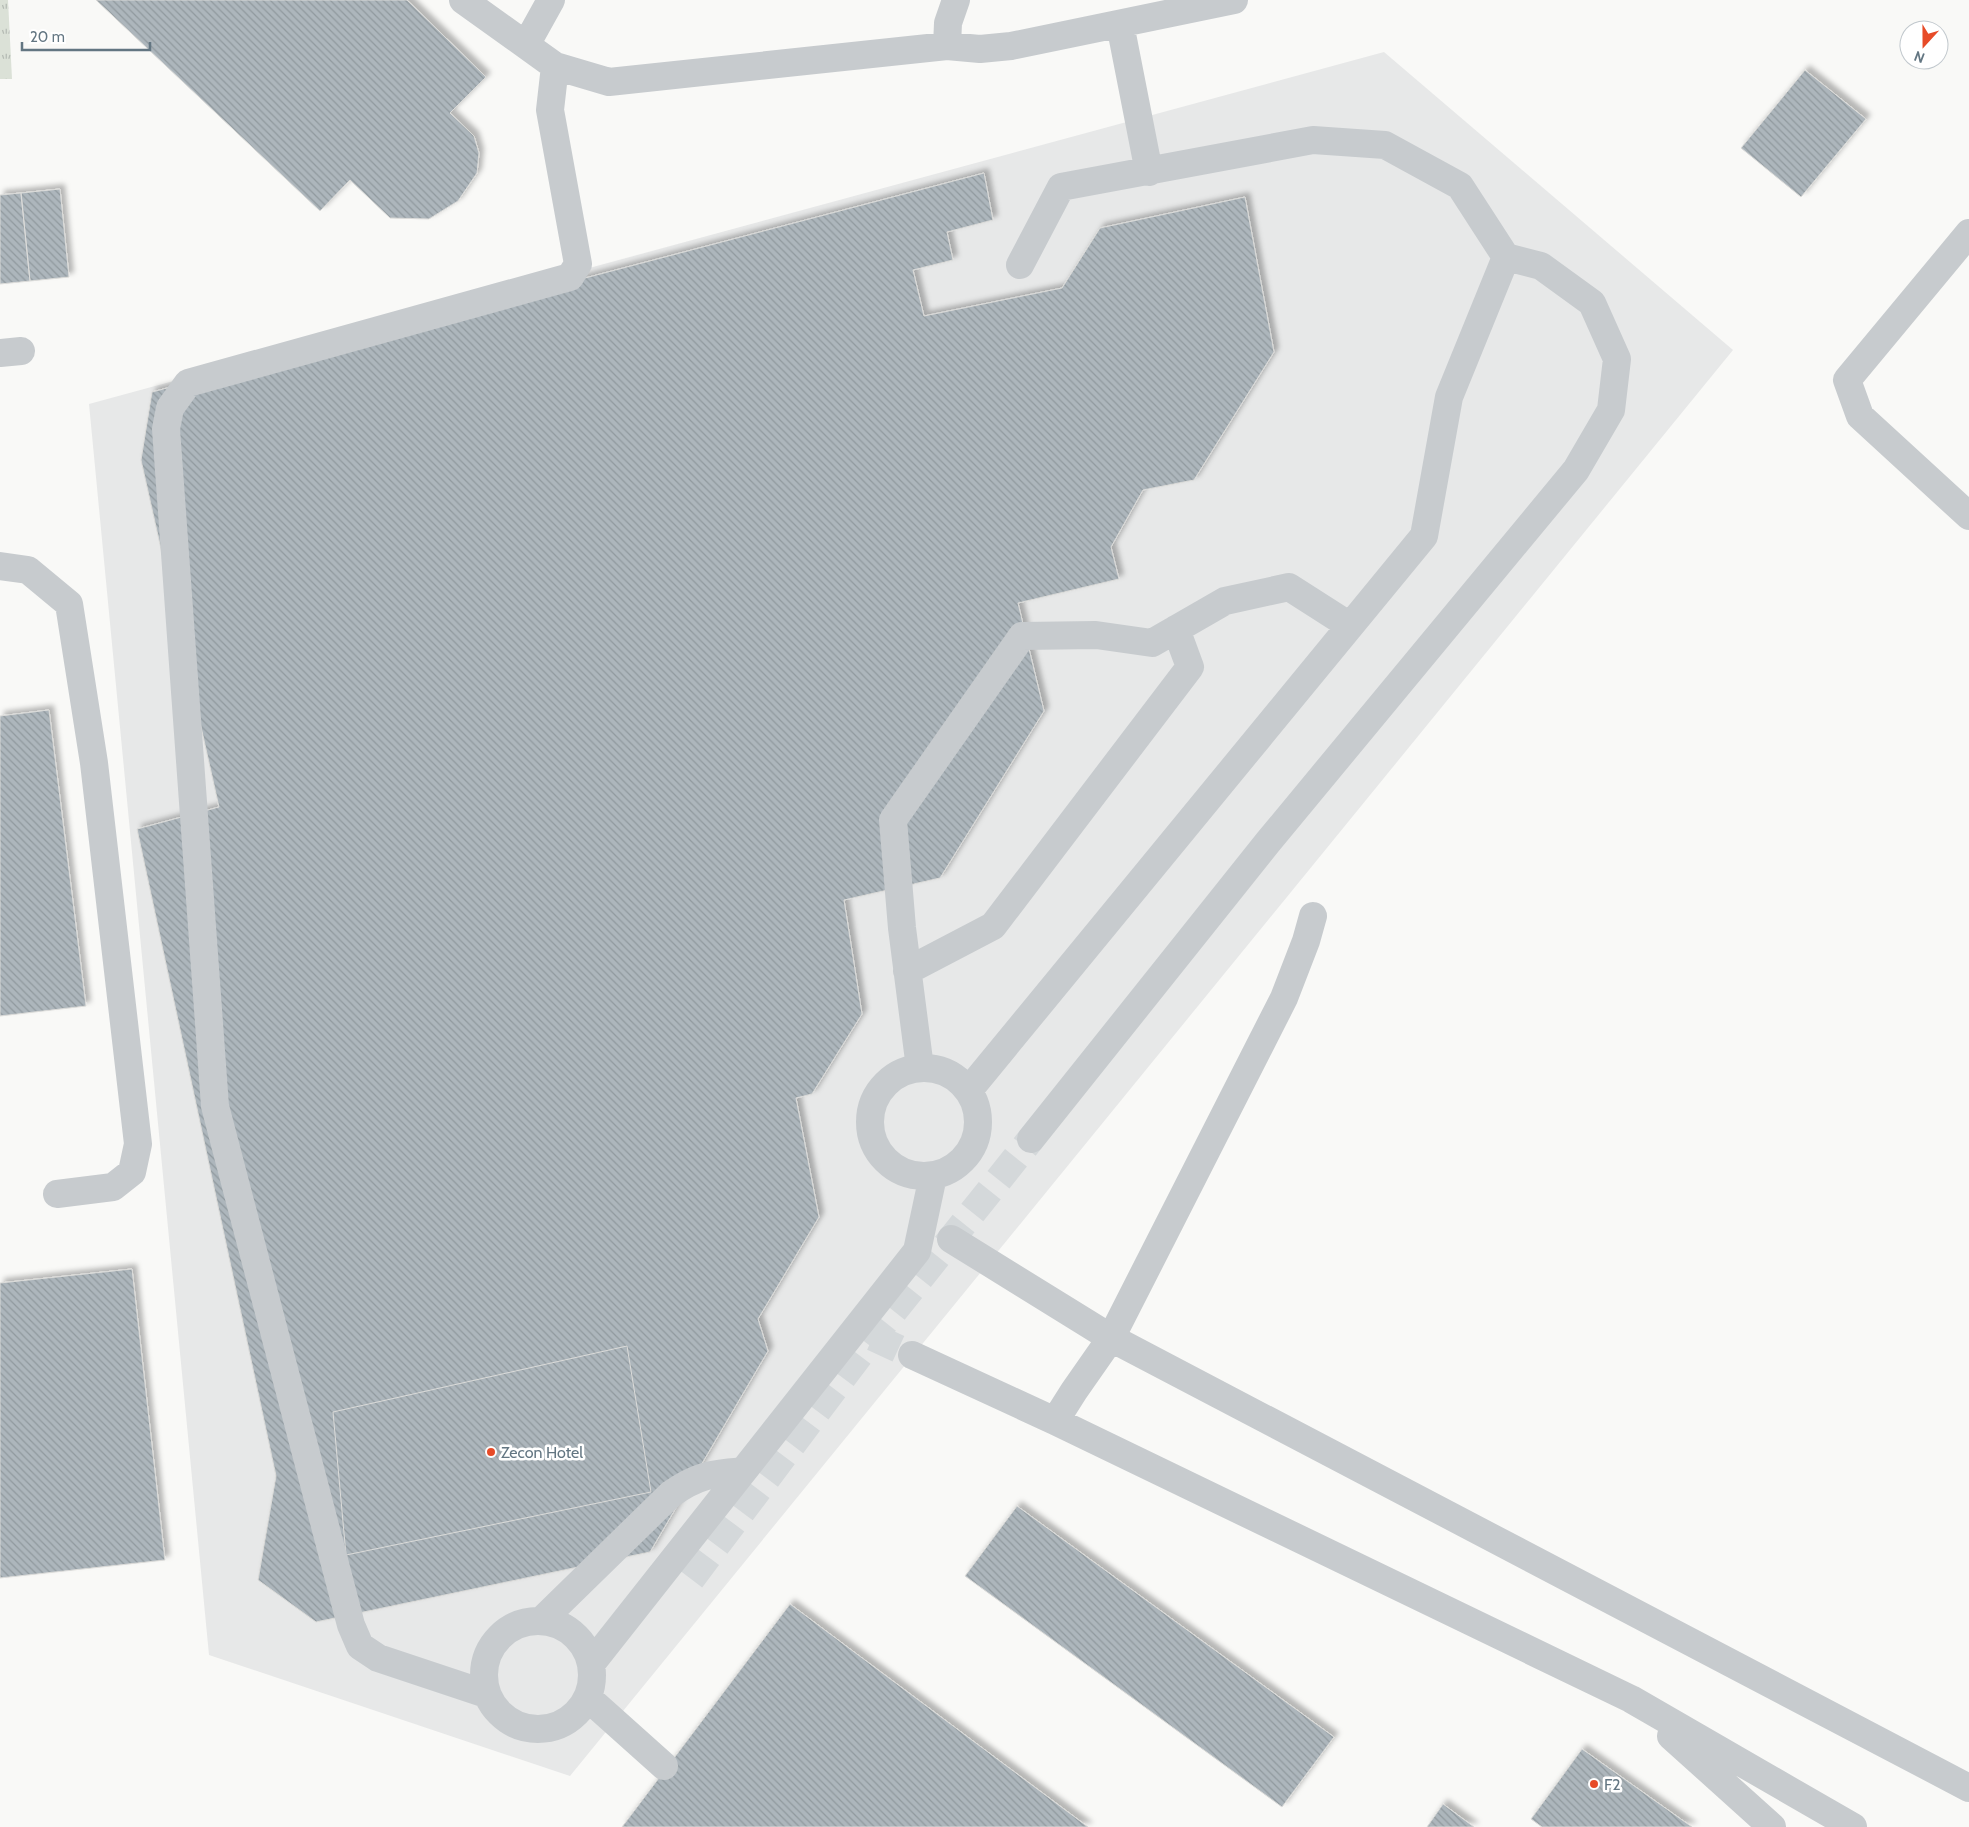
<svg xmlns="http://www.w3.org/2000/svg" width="1969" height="1827" font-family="Cabin,sans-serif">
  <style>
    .built { fill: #e7e8e8 }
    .grass { fill: url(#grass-tufts) }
    .building { fill: url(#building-back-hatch); stroke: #dbdbd9; filter: url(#shadow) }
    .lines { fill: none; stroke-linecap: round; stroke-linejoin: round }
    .minor-tunnel { stroke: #d4d8da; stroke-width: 28; stroke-dasharray: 28 14; stroke-linecap: butt }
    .minor { stroke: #c7cbce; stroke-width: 28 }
    .poi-dot { fill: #e74b28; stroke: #fff; stroke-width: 2 }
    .labels { text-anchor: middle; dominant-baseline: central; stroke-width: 5; stroke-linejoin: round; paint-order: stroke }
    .poi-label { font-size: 16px; fill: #637682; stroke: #fff; text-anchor: start }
  </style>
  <defs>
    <pattern id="grass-tufts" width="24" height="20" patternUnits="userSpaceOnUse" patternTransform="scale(1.25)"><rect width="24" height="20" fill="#dbe1d7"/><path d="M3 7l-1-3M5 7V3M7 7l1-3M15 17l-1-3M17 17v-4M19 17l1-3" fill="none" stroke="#b5bbb4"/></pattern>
    <pattern id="building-back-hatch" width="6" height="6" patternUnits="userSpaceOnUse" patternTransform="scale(1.25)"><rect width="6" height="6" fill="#adb6bc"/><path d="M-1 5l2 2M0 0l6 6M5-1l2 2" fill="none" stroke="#90999e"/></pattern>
    <filter id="shadow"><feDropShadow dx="4.5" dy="-4.5" stdDeviation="2.5" flood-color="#0004"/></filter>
  </defs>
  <rect width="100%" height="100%" fill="#f9f9f7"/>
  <path class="built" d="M1384,52L1733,350L570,1776L209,1655L89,404Z"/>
  <path class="grass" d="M0,0H8L12,79H0Z"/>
  <path class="building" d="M96,0H407L486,77L450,113L474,136L479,153L477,173L458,201L429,219L390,218L350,180L320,211Z
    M1805,70L1866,119L1801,197L1741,148Z
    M984,173L993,220L947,232L953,260L913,270L924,316L1062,288L1100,228L1245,197L1274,352L1194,480L1143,490L1111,547L1119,579L1018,603L1044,711L940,878L844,900L862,1014L812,1094L796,1098L819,1217L758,1319L768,1351L650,1552L316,1622L258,1580L276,1476L137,829L219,807L141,460L152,392Z
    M60,189L69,277L30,281L21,193Z
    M21,193L30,281L0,284V195Z
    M49,710L86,1006L0,1016V716Z
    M132,1269L165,1560L0,1578V1283Z
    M627,1346L651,1492L346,1555L333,1412Z
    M1017,1506L1334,1737L1282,1807L965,1576Z
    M790,1604L1088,1827H622Z
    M1582,1749L1692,1827H1542L1531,1819Z
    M1443,1804L1474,1827H1427Z"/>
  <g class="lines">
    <path class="minor-tunnel" d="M873,1337L912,1355
      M691,1579L873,1337L1031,1139"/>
    <path class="minor" d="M463,0L555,66L609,82L947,46
      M956,0L948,23L947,46L980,49L1011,46L1234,0
      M1120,24L1149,172
      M526,45L551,0
      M1969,233L1847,380L1860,416L1969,516
      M1020,265L1061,187L1313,140L1385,145L1460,186L1506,257
      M0,353L21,351
      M0,566L28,570L69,604L94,763L138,1144L132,1172L113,1187L57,1194
      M907,971L993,926L1190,667L1176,629
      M870 1122a54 54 0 1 1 108 0a54 54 0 1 1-108 0Z
      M920,1068L902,928L893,820L1022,636L1096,635L1152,643L1225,601L1289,587L1350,626
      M969,1090L1424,536L1449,397L1506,257L1541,266L1592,303L1617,359L1611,410L1576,470L1268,842L1031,1139
      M951,1239L1111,1338L1969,1788
      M912,1355L1055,1421L1631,1699L1853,1827
      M1055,1421L1074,1391L1111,1338L1284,998L1306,941L1313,916
      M484 1675a54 54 0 1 1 108 0a54 54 0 1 1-108 0Z
      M541,1621L671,1494C698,1475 711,1474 743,1471
      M591,1664L917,1251L933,1176
      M486,1694L378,1658L360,1646L351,1625L215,1106L166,429L170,408L188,383L570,277L578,264L550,110L555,66
      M588,1698L664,1766
      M1671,1736L1772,1827"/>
  </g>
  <g class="poi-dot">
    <circle cx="491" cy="1452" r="5"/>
    <circle cx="1594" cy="1784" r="5"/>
  </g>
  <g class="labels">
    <g class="poi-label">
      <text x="501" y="1452">Zecon Hotel</text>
      <text x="1604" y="1784">F2</text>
    </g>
  </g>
  <g transform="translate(1924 45) rotate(201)"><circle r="24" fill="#ffffff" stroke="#c1c8cd"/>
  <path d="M0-4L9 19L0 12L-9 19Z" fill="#e74b28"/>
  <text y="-8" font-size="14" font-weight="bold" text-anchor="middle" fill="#637682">N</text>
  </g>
  <path d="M22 42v8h128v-8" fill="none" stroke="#637682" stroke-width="2.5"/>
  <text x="30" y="42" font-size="15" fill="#637682" stroke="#ffffff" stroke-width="4" paint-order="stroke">20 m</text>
</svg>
